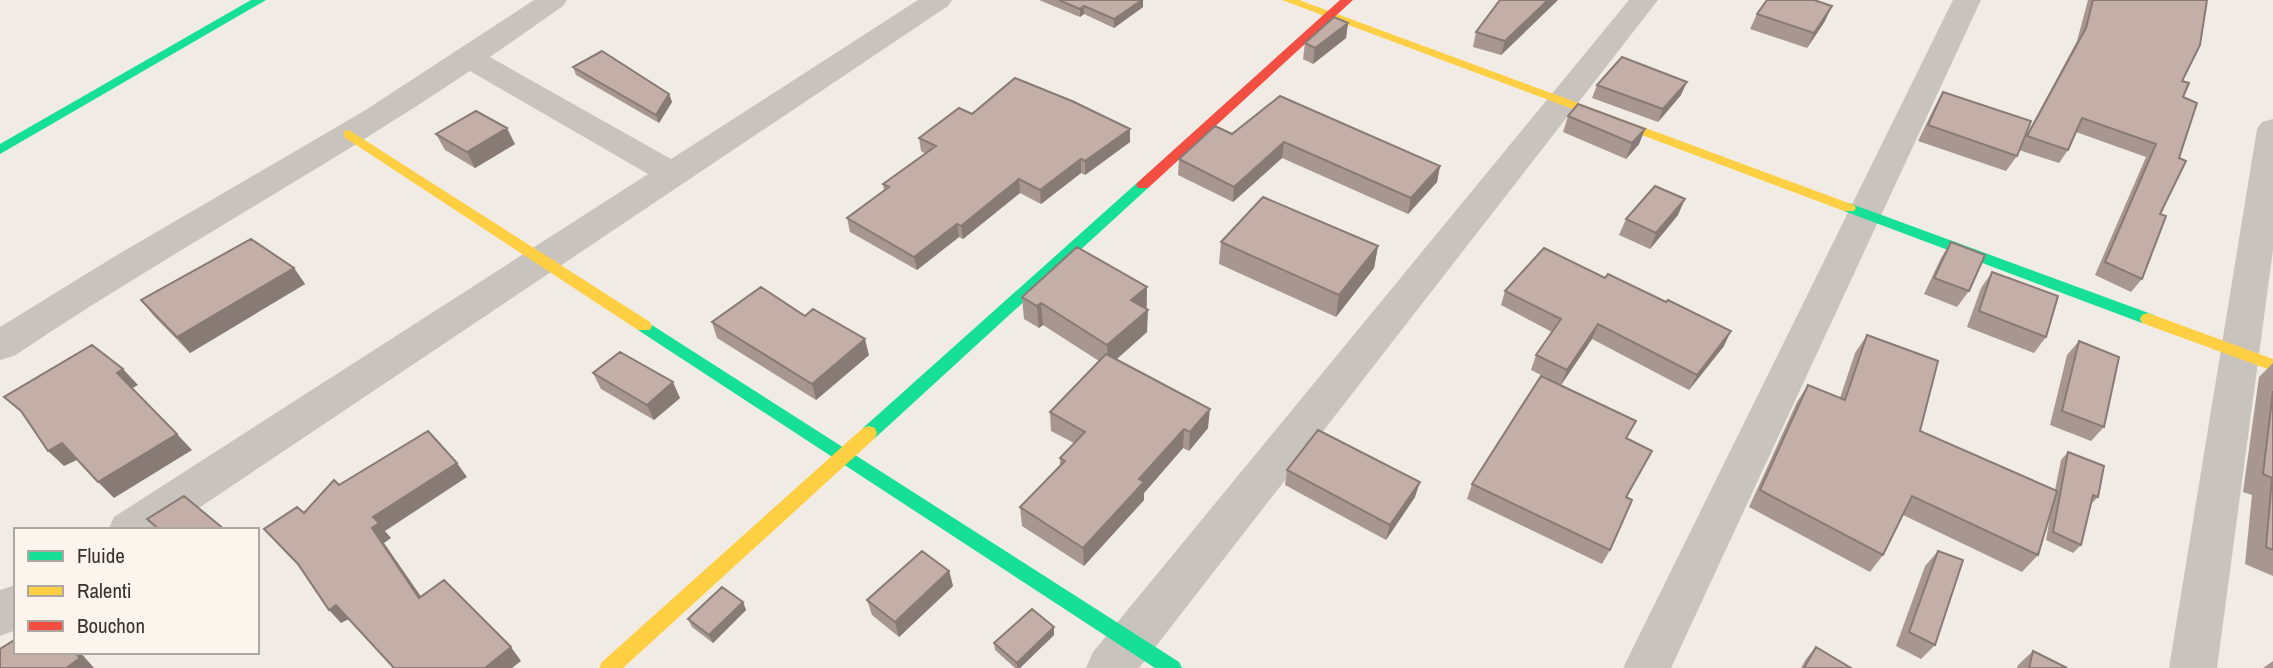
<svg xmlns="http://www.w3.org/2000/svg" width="2273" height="668" font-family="'Archivo Narrow',sans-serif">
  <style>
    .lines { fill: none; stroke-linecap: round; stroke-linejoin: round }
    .street { fill: #c9c3be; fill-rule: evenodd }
    .fast { fill: #16e098; fill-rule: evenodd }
    .slow { fill: #ffcf43; fill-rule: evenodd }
    .jam { fill: #f24e42; fill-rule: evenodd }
    .wall { fill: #a89690 }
    .shaded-wall { fill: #887a75 }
    .building { fill: #c3afa7; stroke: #887a75; stroke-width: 2 }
  </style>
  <rect width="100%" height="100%" fill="#f0ebe5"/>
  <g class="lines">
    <path class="street" d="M534,0H567L563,6L490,57L671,159L918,0H952L948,6L166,530H108L114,517L648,174L470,71C321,171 163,256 14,356L0,360V327L117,255L364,111Z
      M1629,0H1658L1139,668H1086L1093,652Z
      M1953,0H1981L1671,668H1623Z
      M2273,119V250L2217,668H2169L2257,129L2262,122Z
      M16,585V630L0,636V590Z"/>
    <path class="fast" d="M251,0H266L0,154V144Z
      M1143,180L1148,182L1150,185L1148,188L875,438H863L861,433L863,428L1138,182Z
      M1849,203L2154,315L2156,319L2154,323H2142L1844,211L1842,208Z
      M644,320L1179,662L1182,668H1155L638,330L636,326Z"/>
    <path class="slow" d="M1282,0H1299L1854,205L1856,208L1854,211H1844Z
      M349,130L650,322L652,326L650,330H638L344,137V131Z
      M2148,313L2273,359V371L2142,323L2140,319L2142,315Z
      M869,426L875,428L877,433L875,438L623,668H599L602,662L863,428Z"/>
    <path class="jam" d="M1340,0H1353L1148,188H1138L1136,185L1138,182Z"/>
  </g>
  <path class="wall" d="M1039,0H1143V7L1114,28L1084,14L1080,17Z
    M1558,0L1501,55L1473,47L1476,32Z
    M2088,0H2207L2182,81L2183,97L2160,214L2142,279L2131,292L2095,275L2146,157L2076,132L2068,150L2059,163L2019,150L2017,156L2006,171L1918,141L1934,108L1943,92L2020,147L2077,41Z
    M1757,14L1825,21L1807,48L1750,29Z
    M1348,23L1346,38L1313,64L1303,59L1305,43Z
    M573,67L669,94L672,102L659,123L576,75Z
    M1597,85L1681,95L1658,122L1592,98Z
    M972,114L1130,129V142L1085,175L1081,173L1041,204L1020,193L963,239L959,237L917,270L850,232L847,218L884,190L883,184L926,154L921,151L919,138Z
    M1568,116L1645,129L1639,144L1626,159L1563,132Z
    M436,134L515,144L475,168L445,150Z
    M1232,134L1440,166L1437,182L1408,214L1282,158L1233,202L1178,175L1179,159Z
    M1678,215L1650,249L1619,235L1626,219Z
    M1221,242L1378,246L1374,268L1336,317L1219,264Z
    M1951,242L1969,291L1957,307L1924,294L1941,258Z
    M294,268L305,284L190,353L154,316L141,300Z
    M1992,272L2046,337L2034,353L1967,327L1981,288Z
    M1147,287V332L1116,359L1208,428L1189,451L1183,448L1144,493V500L1084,566L1022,526L1020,507L1060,465V458L1074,443L1051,431L1050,412L1099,361L1043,325L1039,328L1024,319L1022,297Z
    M1505,291L1724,346L1689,390L1592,339L1561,385L1531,370L1536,355L1552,332L1501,305Z
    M805,316L869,355L816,400L717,338L712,322Z
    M1867,335L1920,431L2055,490L2061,460L2068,452L2098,497L2091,504L2081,545L2073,553L2046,540L2051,511L2038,555L2022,572L1903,515L1883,555L1870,572L1749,507L1797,402L1808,385L1840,398L1855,353Z
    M2079,341L2104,427L2091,441L2050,425L2067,355Z
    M2273,363V576L2245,564L2252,495L2243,492L2259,377Z
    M593,373L680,398L654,420L601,389Z
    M1628,439L1652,451L1627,497L1610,550L1602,564L1467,499L1472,484Z
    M1287,470L1415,497L1386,540L1285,485Z
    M1938,551L1935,645L1921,659L1896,646L1925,566Z
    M949,571L953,586L899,637L872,615L867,600Z
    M743,602L746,610L713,643L692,627L688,619Z
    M1054,627V635L1020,668H1015L995,650L994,643Z
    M1816,647L1851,668H1801L1806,659Z
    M2033,651L2067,668H2017L2018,665Z
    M2273,661V668H2263Z"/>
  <path class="shaded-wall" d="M1142,0H1143V7L1114,28V19Z
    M1548,0H1558L1501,55L1505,41Z
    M1084,6V14L1080,17V9Z
    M1832,6L1825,21L1807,48L1814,33Z
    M1348,23L1346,38L1313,64L1315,48Z
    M1687,82L1681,95L1658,122L1663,109Z
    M669,94L672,102L659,123L656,115Z
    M507,128L515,144L475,168L467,152Z
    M1130,129V142L1085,175V161Z
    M1645,129L1639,144L1626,159L1632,143Z
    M1284,142L1282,158L1233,202L1234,187Z
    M1081,159V173L1041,204L1040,190Z
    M1440,166L1437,182L1408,214L1411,198Z
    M1019,179L1020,193L963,239L961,226Z
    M1685,199L1678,215L1650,249L1656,233Z
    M957,224L959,237L917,270L914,257Z
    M1378,246L1374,268L1336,317L1339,295Z
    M294,268L305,284L190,353L177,337Z
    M1147,287L1146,309L1131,300Z
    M1041,303L1043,325L1039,328L1037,306Z
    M1148,310L1147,332L1108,367L1107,345Z
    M1598,324L1592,339L1561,385L1567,370Z
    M1731,331L1724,346L1689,390L1697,375Z
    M865,339L869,355L816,400L812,384Z
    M123,369L138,385L131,389L117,373Z
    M673,382L680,398L654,420L647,405Z
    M1210,409L1208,428L1189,451L1190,432Z
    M1184,429L1183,448L1144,493V500L1084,566L1083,548L1139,479Z
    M177,434L192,450L114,498L98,482Z
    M62,443L79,459L64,466L48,451Z
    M457,463L467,477L385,531L391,538L384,543L431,611L419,598L372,528L373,517Z
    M1420,482L1415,497L1386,540L1390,525Z
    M949,571L953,586L899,637L895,622Z
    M743,602L746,610L713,643L709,635Z
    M336,605L349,619L341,623L329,610Z
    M1054,627V635L1020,668H1017V663Z
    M511,647L521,661L512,668H485Z
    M75,652H80L94,668H66Z"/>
  <path class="building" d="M1059,0H1142L1114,19L1084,6L1080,9Z
    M1500,0H1548L1505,41L1476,32Z
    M1767,0H1814L1832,6L1814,33L1757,14Z
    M2093,0H2207L2200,45L2182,81L2189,83L2183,97L2197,103L2179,158L2186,161L2160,214L2166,216L2142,279L2105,262L2156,144L2082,118L2068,150L2027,136L2086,28Z
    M1334,17L1348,23L1315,48L1305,43Z
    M602,51L669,94L656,115L573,67Z
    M1622,57L1687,82L1663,109L1597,85Z
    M1015,78L1072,101L1130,129L1085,161L1081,159L1040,190L1019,179L961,226L957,224L914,257L847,218L889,187L883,184L936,146L919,138L959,108L972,114Z
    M1943,92L2031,121L2017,156L1928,125Z
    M1280,96L1440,166L1411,198L1284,142L1234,187L1179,159L1215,126L1232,134Z
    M1578,104L1645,129L1632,143L1568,116Z
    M476,111L507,128L467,152L436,134Z
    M1655,186L1685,199L1656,233L1626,219Z
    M1263,197L1378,246L1339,295L1221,242Z
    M251,239L294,268L177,337L141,300Z
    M1951,242L1985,255L1969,291L1934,278Z
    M1077,247L1147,287L1131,300L1148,310L1107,345L1041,303L1037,306L1022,297Z
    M1544,248L1605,278L1608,274L1666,302L1668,300L1731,331L1697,375L1598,324L1567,370L1536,355L1561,319L1505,291Z
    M1992,272L2058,296L2046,337L1979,311Z
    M761,287L805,316L813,309L865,339L812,384L712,322Z
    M1867,335L1938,361L1920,431L2057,491L2038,555L1912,496L1883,555L1760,490L1808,385L1845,400Z
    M2079,341L2119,357L2104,427L2062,411Z
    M92,345L123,369L117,373L177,434L98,482L62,443L48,451L21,411L4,397Z
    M620,352L673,382L647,405L593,373Z
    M1106,354L1210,409L1190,432L1184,429L1139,479L1144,482L1083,548L1020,507L1065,461L1060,458L1085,432L1050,412Z
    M1541,376L1636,421L1626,438L1652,451L1626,497L1632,500L1610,550L1472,484Z
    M2273,391V550L2266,547L2272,478L2263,474Z
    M1318,430L1420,482L1390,525L1287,470Z
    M428,431L457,463L373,517L379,523L372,528L419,598L444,580L511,647L485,668H394L336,605L329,610L298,564L264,529L297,507L304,513L334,480L339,485Z
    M2068,452L2104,466L2098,497L2093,495L2081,545L2053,532Z
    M184,496L225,530H160L147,519Z
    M922,551L949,571L895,622L867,600Z
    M1938,551L1963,560L1935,645L1909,632Z
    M722,587L743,602L709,635L688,619Z
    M1032,609L1054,627L1017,663L994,643Z
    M16,639V652H75L80,658L66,668H0V649Z
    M1816,647L1851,668H1804Z
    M2033,651L2067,668H2029Z"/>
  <rect x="14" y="528" width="245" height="126" fill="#fbf5ee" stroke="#aea6a0" stroke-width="2"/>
  <rect x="28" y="551" width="35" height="10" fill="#16e098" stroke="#aea6a0" stroke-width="2"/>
  <text x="77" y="563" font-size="21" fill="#3b302b">Fluide</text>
  <rect x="28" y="586" width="35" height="10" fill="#ffcf43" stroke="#aea6a0" stroke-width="2"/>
  <text x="77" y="598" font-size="21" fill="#3b302b">Ralenti</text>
  <rect x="28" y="621" width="35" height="10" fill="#f24e42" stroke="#aea6a0" stroke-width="2"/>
  <text x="77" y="633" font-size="21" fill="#3b302b">Bouchon</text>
</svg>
